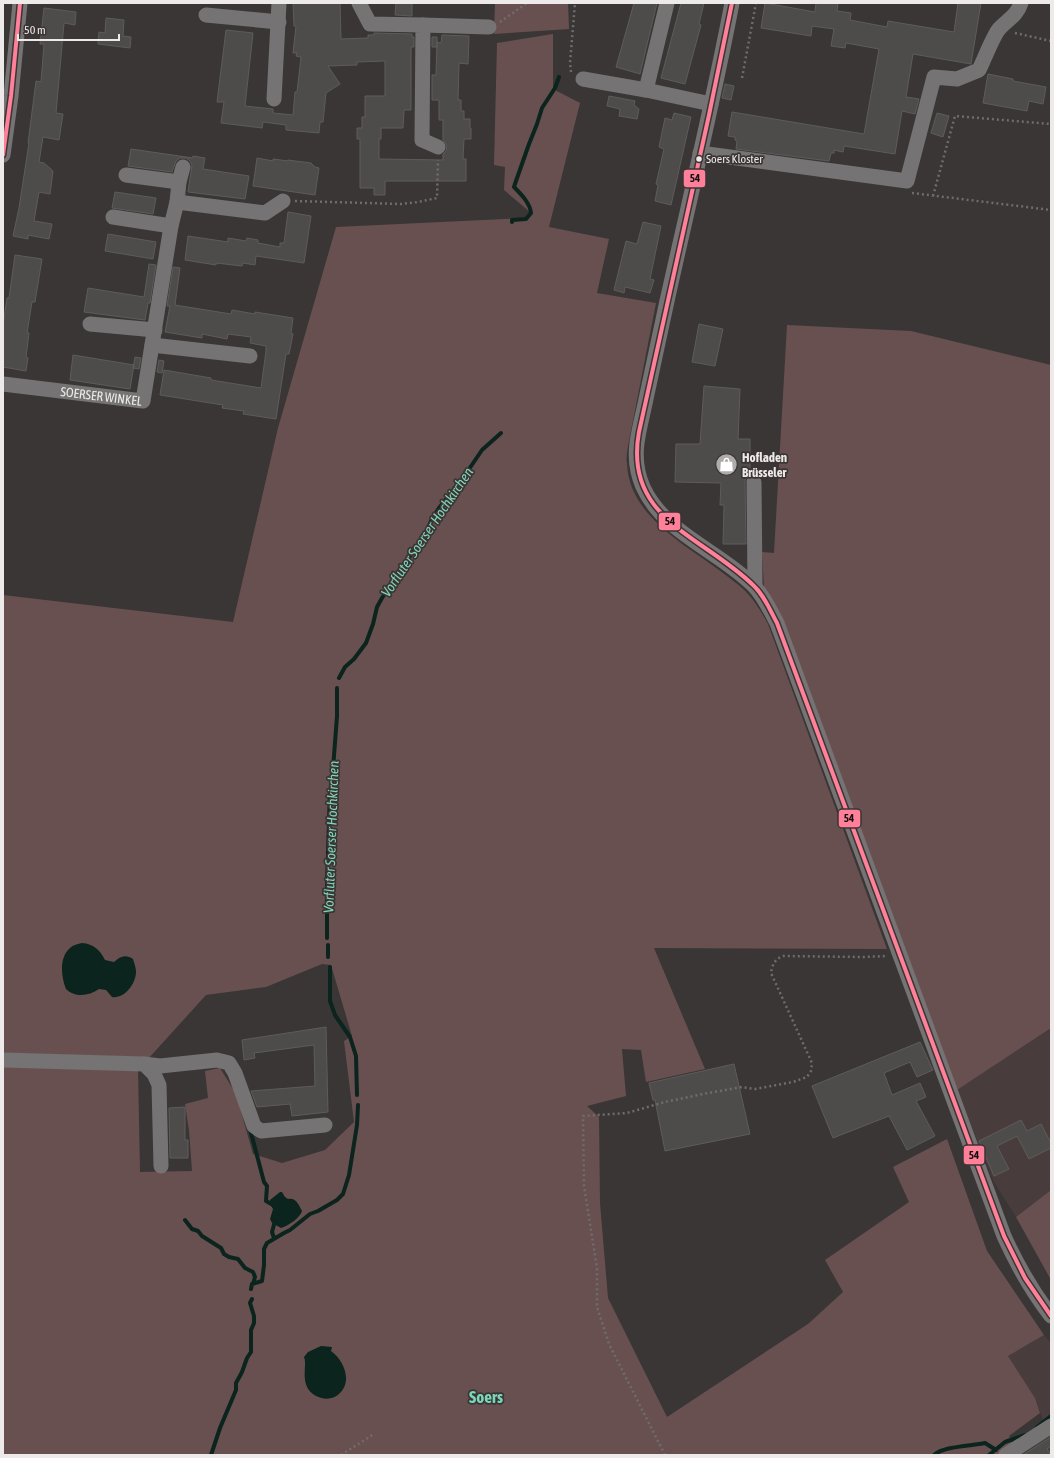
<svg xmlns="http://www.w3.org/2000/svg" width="1054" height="1458" font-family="'Asap Condensed',sans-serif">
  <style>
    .built { fill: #483c3c }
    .green { fill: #695050; fill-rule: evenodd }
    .water { fill: #0b241d }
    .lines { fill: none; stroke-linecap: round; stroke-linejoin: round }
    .stream { stroke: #0b241d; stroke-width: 4 }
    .building { fill: #4e4b4b; stroke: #5e5c5b }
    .path { stroke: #6e6c6c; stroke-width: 2.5; stroke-dasharray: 2 3; stroke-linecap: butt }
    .minor { stroke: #757373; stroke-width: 15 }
    .bus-1-casing { stroke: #3b3535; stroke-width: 7 }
    .bus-1 { stroke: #ff8098; stroke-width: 4 }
    .bus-dot { fill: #edeae9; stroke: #3b3535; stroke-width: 1.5 }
    .labels { text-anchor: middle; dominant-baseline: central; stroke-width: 3.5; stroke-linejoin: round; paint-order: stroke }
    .bus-label { font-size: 12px; fill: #edeae9; stroke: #3b3535; text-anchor: start }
    .street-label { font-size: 13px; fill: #edeae9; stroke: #3b3535 }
    .poi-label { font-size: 13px; font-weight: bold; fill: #edeae9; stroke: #3b3535; text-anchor: start }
    .water-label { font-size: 14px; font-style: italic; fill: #81d6b9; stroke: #3b3535 }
    .district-label { font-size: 17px; font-weight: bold; fill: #79d6b8; stroke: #3b3535 }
    .line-badge { stroke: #3b3535; stroke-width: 1.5 }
    .pale-badge-label { font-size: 11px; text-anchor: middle; font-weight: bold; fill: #111 }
  </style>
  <rect width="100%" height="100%" fill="#3a3636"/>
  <path class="built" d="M1051,1028V1190L1016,1217L994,1182L957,1090Z
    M1044,1335L1051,1343V1455H1015L1047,1431L1035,1398L1008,1356Z"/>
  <path class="green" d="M495,3H568L569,29L494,34Z
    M553,34V89L580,103L549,227L609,239L597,293L656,303L628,446C627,452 626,458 627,464C629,515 684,544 719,570C729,578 740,585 748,594C756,603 762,613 768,624L887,949L654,948L705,1069L646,1082L641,1050L622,1049L626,1096L587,1106L599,1117L600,1203L608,1298L667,1417L808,1324L843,1292L825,1260L909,1202L893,1167L947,1139L987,1251L1044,1335L1008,1356L1035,1398L1040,1413L1009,1436L1013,1446L998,1455H3V595L233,622L278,428L336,227L525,218L530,212L504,190L505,167L494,165L497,43ZM322,964L331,965L352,1036L344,1041L354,1122L325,1150L282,1163L253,1154L236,1094L220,1068L205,1071L208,1098L185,1104L189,1130L192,1171L140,1172L138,1070L206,995L266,987Z
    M787,325L911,331L1051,365V1028L957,1090L764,588L762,552L774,553Z
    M1051,1190V1280L1016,1217Z"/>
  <path class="water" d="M82,943C94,944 100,950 105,960L114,962C120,956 126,954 133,959C134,963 136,967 136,972C136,983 125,999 112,997L106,990L99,989C89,996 75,998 66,989C61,977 59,957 70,948C73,945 78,944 82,943Z
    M280,1192H282L285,1197L288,1199C296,1197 299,1205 302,1211C300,1218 288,1226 281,1228L272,1223L270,1219L273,1209L270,1204V1200Z
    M321,1346L332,1347L331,1351C344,1360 353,1382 339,1394C330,1403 312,1398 307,1387C302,1376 307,1364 304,1357L308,1352Z"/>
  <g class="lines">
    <path class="stream" d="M512,222V220L526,219L531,213C530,203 521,194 514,187L516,181L529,144L537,124L542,108L555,88L559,77
      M339,678L345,667L354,659L366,643L373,624L377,607L382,598L414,550L422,542L431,521L439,508L463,478L482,450L501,433
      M327,938V885L330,791L332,782L337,716V688
      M328,945V957
      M330,967V1001L335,1015L350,1037L356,1056L357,1095
      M250,1129L264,1182L267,1186L266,1201L273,1205
      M185,1220L192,1229L198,1231L202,1236L221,1248L224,1254L229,1257L238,1259L245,1268L253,1272L255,1277L253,1284
      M274,1238L272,1232L275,1221
      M251,1289L252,1284L262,1281L264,1265V1249L267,1243L284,1233L290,1230L310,1214L318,1211L337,1200L343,1194L349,1175L357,1125L358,1105
      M1037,1427L1051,1416
      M211,1455L220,1428L236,1390V1383L242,1372L247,1358L251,1352V1330L254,1323V1316L250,1303L252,1299
      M934,1455C944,1446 971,1446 985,1443L996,1450
      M989,1455L1005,1442L1025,1435"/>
  </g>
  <path class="building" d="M293,3H340L341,39L368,38V35H374V33L412,34V37H414V47H411V110H404L403,128H381V139H379V159L443,160V154L446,151L447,146L443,140V120H439V100H432V75H436L437,42L441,43L442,35L469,36L468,64L459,63L458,100H461V111H464V119H470V128H471V139H464L463,159H466V181H385V195H374V188H360V139H357V128H362V117H365V96H385V61L357,62V65L328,66L340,84L326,93L323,122H320L319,133L286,130V125L263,122L262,128L221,123L224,102H217L226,30L253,33L245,106L273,109V113L293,115L295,92H297L301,57L296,56L297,53H293L296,26H294Z
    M396,3H412V16L395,15Z
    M634,3H657L640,74L616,67Z
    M681,3H704L699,24L701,25L685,84L661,78Z
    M765,3L815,12L816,3H838L837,11L851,13L850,20L887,27L888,21L954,32L958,3H981L971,64L913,54L906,97L919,99L915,114L902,111L895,154L844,146L843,152L834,150V153H831L829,161L736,149L737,141L735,140V137L728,136L732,112L864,134L879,49L846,43L845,48L831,46L834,29L812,26L811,36L761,28Z
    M44,8L76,12L75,25L64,23L56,113L63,114L59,140L43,137L39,162L44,163L53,171L50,194L39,192L34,221L52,224L49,239L28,235V239L13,236L19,208L29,143H28L36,81L41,82L44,44H40Z
    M106,18L124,20L123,36L131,37L130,48L98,44L99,32L105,33Z
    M432,37H437V47H432Z
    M988,74L1013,79V81L1046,87L1043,104L1029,101L1027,111L983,103Z
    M725,84L734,86L731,100L722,98Z
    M609,96L635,101L634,105L639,109L637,119L619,116L620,109L607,106Z
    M674,113L691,117L671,205L655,201L658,185L656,184L664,149L659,147L665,118L672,120Z
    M937,113L949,116L943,137L931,133Z
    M131,149L193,158V156L205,158L203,169L249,176L245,199L188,192L192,165L190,161L186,158H180L176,161L172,172L128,166Z
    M257,158L273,161V159L288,161V160L311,163L315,167L319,168L315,195L253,186Z
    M115,192L156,198L153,214L112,208Z
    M288,212L311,216L304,263L256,256L255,265L243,263L242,266L216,263V265L185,260L188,236L228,242V238L246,241L247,238L258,240V243L280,247V243H284Z
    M643,222L661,226L650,279L654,280L650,293L625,287L624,293L614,290L626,241L637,244Z
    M108,234L156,242L153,259L105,251Z
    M15,255L42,259L35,302H32L27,333H29L26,357L28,358L26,371L3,367V325L7,298H9Z
    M149,264L156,265L150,303H148L145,320L84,312L88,288L144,297Z
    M173,267L180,268L175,305L231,314L232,310L255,314V312L293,318L291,333L293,334L289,354H286L276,419L243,414L244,411L222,408L223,405L160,395L164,370L211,378V380L261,388L266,351V346L250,343L251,337L228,334L227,339L202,334V338L165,332L170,306H167Z
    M699,324L723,329L715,366L692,362Z
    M73,355L134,365L130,389L70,380Z
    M135,357L141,358L139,369L133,368Z
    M159,360L164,361L162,373L157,372Z
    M704,386L740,389L738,439H750V474L746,477L745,482L746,544H723L724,505H720L721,483L675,482L676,444H700Z
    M326,1027L328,1112L292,1116L290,1104L257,1107L251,1091L315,1086L314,1045L254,1053L255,1058L244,1060L242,1040Z
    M920,1042L933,1070L917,1077L910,1062L884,1073L892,1095L920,1083L926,1097L916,1101L935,1136L907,1150L889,1116L833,1138L812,1086Z
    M734,1064L750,1134L665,1151L655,1100H653L649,1083Z
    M185,1107V1140H188V1158H170L169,1108Z
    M1021,1120L1027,1131L1041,1124L1051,1143V1148L1029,1159L1017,1136L997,1146L1009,1169L994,1176L979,1141Z
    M1051,1437V1446L1047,1449L1051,1455H1023Z"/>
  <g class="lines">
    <path class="path" d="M500,22L527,3
      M1015,33L1051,41
      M571,72L570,63L575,3
      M742,78L756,3
      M912,193L1051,210
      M933,196L955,116L1051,124
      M295,201L401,204L418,202L437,198L438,160
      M341,1455L374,1434
      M665,1455L609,1344L597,1307V1268L584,1186L583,1116L627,1113L665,1102L703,1094L742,1087L755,1089L793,1082L807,1077L811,1071L812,1063L771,973C772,965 775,959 783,956L863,957L887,956"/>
    <g class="minor">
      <path d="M359,3L370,24L423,25L422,140L438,147"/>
      <path d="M667,3L646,90L711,104"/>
      <path d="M732,3C713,103 689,202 667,301C660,334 653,366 646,399C643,414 639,428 637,443C635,458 637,473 643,487C664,533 719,551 753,585C764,596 770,610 777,623L1004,1236C1017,1265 1032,1291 1051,1316"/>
      <path d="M206,15L279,22"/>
      <path d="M423,25L489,27"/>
      <path d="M583,79L646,90"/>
      <path d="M274,99L279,3"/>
      <path d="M700,153L907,181L934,77L957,79L979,70C984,60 993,36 999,29C1007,20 1017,16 1021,3"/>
      <path d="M3,155L11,96L20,3"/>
      <path d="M126,175L179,182"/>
      <path d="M177,202L265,213L283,201"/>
      <path d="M113,217L171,226"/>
      <path d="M90,324L155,330"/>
      <path d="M152,345L250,356"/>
      <path id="s1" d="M3,384L143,401L171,226L177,202L179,182L183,167"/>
      <path d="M754,482L755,586"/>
      <path d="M3,1060L144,1064L154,1074L159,1085L161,1166"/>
      <path d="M144,1064L160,1066L217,1060L229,1063L235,1073L254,1126L261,1131L325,1125"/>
      <path d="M1006,1455L1051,1426"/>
    </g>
    <defs>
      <path id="bus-1" d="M732,3L709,115L639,432C623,519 703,536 753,585C764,595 770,610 777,623L1004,1236L1025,1278L1051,1316
        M3,155L11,96L20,3"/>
    </defs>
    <use href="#bus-1" class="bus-1-casing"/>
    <use href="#bus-1" class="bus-1"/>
  </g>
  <defs>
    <symbol id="shop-disc" viewBox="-11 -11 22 22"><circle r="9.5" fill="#aeabaa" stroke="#3b3535"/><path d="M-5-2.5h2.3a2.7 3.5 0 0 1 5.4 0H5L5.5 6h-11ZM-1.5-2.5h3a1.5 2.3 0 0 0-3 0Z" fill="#fff"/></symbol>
  </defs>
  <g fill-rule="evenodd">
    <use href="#shop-disc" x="714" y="452" width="25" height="25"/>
  </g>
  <circle class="bus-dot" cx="699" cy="159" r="3.5"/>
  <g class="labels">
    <g class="bus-label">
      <text x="706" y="159">Soers Kloster</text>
    </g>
    <g class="street-label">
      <text stroke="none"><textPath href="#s1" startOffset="99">SOERSER WINKEL</textPath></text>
    </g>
    <g class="poi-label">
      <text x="742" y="457">Hofladen<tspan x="742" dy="15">Brüsseler</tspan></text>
    </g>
    <g class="water-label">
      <text transform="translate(427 532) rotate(-56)">Vorfluter Soerser Hochkirchen</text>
      <text transform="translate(331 837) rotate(-88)">Vorfluter Soerser Hochkirchen</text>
    </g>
    <g class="district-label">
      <text x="486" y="1397">Soers</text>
    </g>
  </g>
  <g class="line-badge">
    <rect x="683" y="169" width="23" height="19" rx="4" fill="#ff8098"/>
    <rect x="658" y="512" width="23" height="19" rx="4" fill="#ff8098"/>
    <rect x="838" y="809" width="23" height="19" rx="4" fill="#ff8098"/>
    <rect x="963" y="1145" width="22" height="20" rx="4" fill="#ff8098"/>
  </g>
  <g class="pale-badge-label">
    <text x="695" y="182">54</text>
    <text x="670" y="525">54</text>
    <text x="849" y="822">54</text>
    <text x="974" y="1159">54</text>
  </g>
  <rect width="1054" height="1458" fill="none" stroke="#edeae9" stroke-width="8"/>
  <path d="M18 34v6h101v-6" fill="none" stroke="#edeae9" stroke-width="2"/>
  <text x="24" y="34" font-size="12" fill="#edeae9" stroke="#3b3535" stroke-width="3" paint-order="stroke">50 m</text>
</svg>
